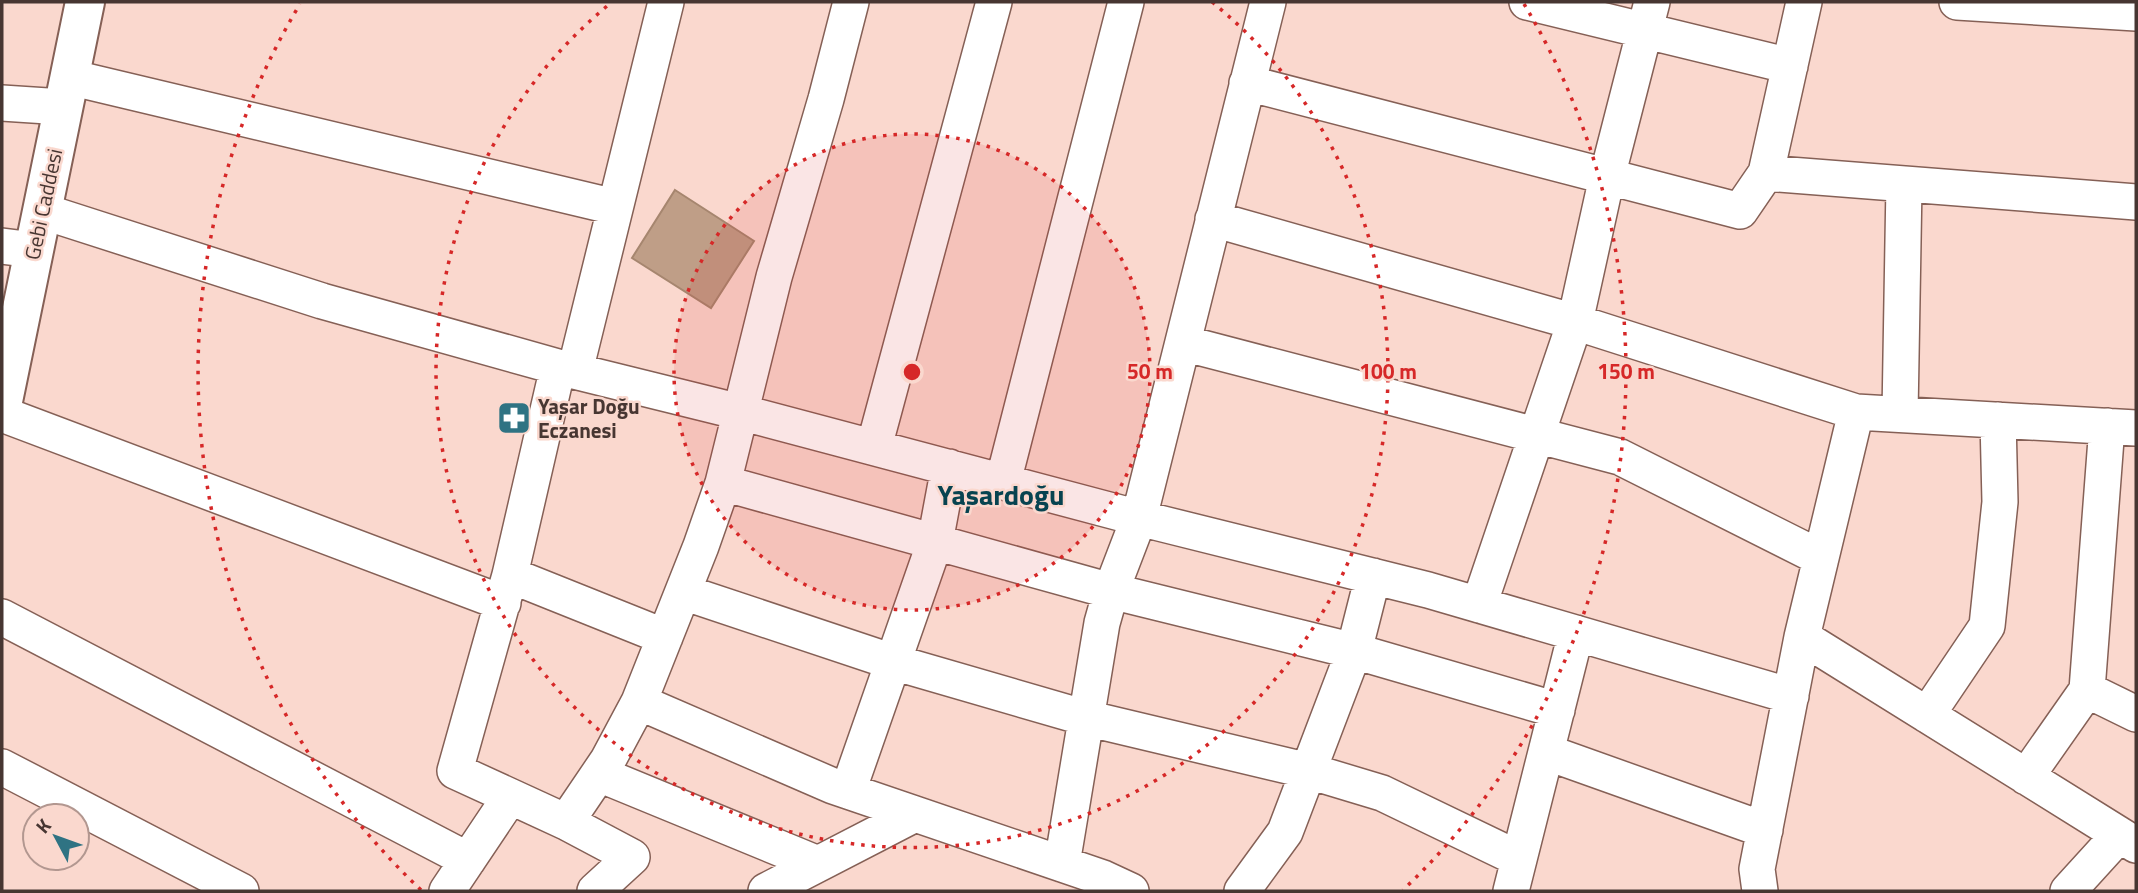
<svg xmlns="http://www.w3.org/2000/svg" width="2138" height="893" font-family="'Titillium Web',sans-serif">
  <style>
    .building { fill: #bf9e87; stroke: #a6866f; stroke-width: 2 }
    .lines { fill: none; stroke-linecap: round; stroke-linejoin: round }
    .minor-casing { stroke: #856056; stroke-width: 38 }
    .secondary-casing { stroke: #856056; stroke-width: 42 }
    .minor { stroke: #fff; stroke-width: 35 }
    .secondary { stroke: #fff; stroke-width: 38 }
    .ring { fill: none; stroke: #d62828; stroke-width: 3.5; stroke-dasharray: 3.5 7 }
    .labels { text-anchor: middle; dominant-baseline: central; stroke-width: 5; stroke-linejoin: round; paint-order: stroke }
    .street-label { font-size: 21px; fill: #473632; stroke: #fad8ce }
    .poi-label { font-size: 21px; font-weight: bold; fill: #473632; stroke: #fad8ce; text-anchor: start }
    .district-label { font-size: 28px; font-weight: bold; fill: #074350; stroke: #fad8ce }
    .centre { fill: #d62828; stroke: #fad8ce; stroke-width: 3.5 }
    .ring-label { font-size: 21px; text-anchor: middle; font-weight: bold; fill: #d62828; stroke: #fad8ce; stroke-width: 5; stroke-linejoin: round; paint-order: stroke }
  </style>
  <rect width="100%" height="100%" fill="#fad8ce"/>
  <path class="building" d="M675,190L754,241L711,308L632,258Z"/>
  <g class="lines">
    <defs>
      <path id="minor" d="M1527,2L1790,66
        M1957,2L2136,13
        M69,77L615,207
        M1247,83L1740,211L1766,173L2136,202
        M2,103L63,107
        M1766,173L1804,2
        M42,211L322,301L558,367L740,412L1139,518L1428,590L1791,696
        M1213,219L1575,322L1856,412L2136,428
        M2,246L34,250
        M1183,343L1620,457L1821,558
        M558,367L510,575L455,771L566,822L632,857L595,891
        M575,371L666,2
        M2,414L503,603
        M1900,414L1904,184
        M874,447L994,2
        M1003,482L1126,2
        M723,483L1111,591L1354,651L1557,710
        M510,575L665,637
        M683,592L893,662L1086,718L1309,771L1382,793L1519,859
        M1479,605L1575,322L1607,177L1652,2
        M2,617L468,860
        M1802,637L2136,845
        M2087,690L2136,714
        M639,702L833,786L1103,878L1131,891
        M1927,715L1987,626L2000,502L1998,420
        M1546,752L1765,830
        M2,767L241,891
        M599,774L818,864
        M2026,777L2087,690L2107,426
        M848,791L935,542L949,467
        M566,822L608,760L639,702L701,546L723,483L774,277L826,99L851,2
        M1062,864L1102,623L1111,591L1139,518L1268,2
        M447,891L510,797
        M766,891L915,814
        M1242,891L1285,832L1354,651L1373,576
        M1511,891L1576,633
        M1760,891L1757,869L1802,637L1856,412
        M2068,891L2119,835"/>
      <path id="secondary" d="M2,406L85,2"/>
    </defs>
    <use href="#minor" class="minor-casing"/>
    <use href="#secondary" class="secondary-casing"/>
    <use href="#minor" class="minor"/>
    <use href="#secondary" class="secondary"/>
  </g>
  <circle cx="912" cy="372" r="238" fill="#d62828" fill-opacity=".12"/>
  <g class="ring">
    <circle cx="912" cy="372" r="238"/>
    <path d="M1212 2A476 476 0 1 1 612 2"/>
    <path d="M421 890A714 714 0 0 1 300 4M1524 4A714 714 0 0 1 1403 890"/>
  </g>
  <defs>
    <symbol id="pharmacy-square" viewBox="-11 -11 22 22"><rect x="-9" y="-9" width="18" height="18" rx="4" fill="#2f7383" stroke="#fad8ce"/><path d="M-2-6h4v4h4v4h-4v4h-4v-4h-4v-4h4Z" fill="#fff"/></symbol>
  </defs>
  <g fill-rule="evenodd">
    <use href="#pharmacy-square" x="495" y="399" width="38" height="38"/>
  </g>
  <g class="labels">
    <g class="street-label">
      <text transform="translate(43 204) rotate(-78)">Gebi Caddesi</text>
    </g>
    <g class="poi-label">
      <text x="538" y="406">Yaşar Doğu<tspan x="538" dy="24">Eczanesi</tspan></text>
    </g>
    <g class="district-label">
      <text x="1001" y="494">Yaşardoğu</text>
    </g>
  </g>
  <circle cx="912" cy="372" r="10" class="centre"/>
  <g class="ring-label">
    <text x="1150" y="379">50 m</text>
    <text x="1388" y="379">100 m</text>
    <text x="1626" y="379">150 m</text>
  </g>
  <rect width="2138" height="893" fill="none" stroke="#473632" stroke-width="7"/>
  <g transform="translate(56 837) rotate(311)"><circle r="33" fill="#fad8ce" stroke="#b29790" stroke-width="2"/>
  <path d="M0-5L12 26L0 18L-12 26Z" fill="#2f7383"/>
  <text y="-10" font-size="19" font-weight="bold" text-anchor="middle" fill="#473632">K</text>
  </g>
</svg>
